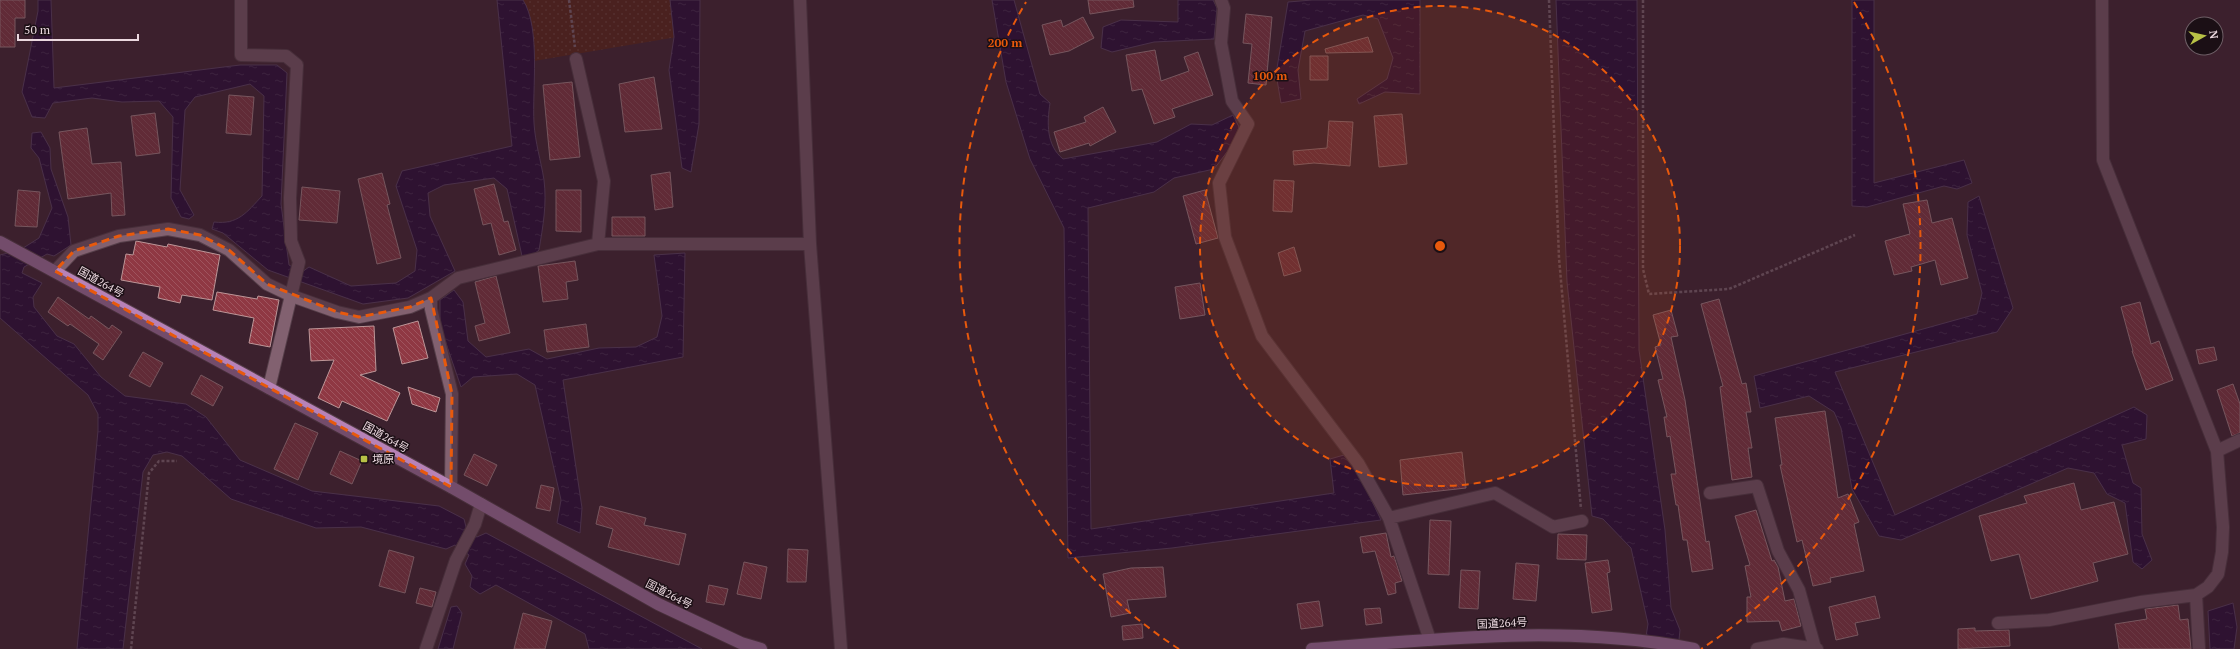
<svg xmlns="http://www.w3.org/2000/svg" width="2240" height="649" font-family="'PT Serif','Noto Sans JP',serif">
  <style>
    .garden { fill: url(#garden-dots) }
    .water { fill: url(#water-ripples); stroke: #5b4269 }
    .building { fill: url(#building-back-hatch); stroke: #bd9698 }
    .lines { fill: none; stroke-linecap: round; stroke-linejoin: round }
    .minor-casing { stroke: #563f4a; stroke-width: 14 }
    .highway-casing { stroke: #563f4a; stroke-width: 14 }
    .path { stroke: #89717c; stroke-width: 2.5; stroke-dasharray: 3 2; stroke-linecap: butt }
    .minor { stroke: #826170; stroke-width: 12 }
    .highway { stroke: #b782b7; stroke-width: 12 }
    .marked { fill: none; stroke: #e8590c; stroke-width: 3; stroke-dasharray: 8 5; stroke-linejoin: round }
    .ring { fill: none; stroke: #e8590c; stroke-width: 2; stroke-dasharray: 7 5 }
    .poi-dot { fill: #b8c146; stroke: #1b0f15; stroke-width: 1.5 }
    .labels { text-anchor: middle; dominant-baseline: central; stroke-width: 3; stroke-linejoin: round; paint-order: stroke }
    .street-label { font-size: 11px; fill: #ebd8df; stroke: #1b0f15 }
    .poi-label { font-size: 11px; fill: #ebd8df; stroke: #1b0f15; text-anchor: start }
    .centre { fill: #e8590c; stroke: #1b0f15; stroke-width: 2 }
    .ring-label { font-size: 12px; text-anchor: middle; font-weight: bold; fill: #e8590c; stroke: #1b0f15; stroke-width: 3; stroke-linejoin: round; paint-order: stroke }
  </style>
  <defs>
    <pattern id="garden-dots" width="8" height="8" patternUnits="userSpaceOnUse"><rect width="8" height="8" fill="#5b230e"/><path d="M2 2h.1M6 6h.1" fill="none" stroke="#734231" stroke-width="1.8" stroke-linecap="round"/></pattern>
    <pattern id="water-ripples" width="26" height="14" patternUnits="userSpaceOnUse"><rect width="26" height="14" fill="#1d0236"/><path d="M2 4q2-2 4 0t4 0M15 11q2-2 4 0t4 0" fill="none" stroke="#3e2653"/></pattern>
    <pattern id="building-back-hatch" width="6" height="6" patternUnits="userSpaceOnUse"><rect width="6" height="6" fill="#8f3843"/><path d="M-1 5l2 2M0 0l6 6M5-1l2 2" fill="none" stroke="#9f545e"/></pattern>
  </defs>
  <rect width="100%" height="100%" fill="#3c212e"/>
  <path class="garden" d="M510,0H695V34L516,64Z"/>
  <path class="water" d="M38,0H51L54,88L240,65H277L287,73L281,204L289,265L302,272L309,267L351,286L396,283L415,271L417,250L396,186L402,171L512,146L497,0H523C541,28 532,90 534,123C535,142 541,161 544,180C547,204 543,226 539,250L533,255L522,256L507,189L494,178L444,185L428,193L430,216L455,271L408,298L363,304L268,270L223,233L212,229L214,222C238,225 247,212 262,196L264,96L250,84L195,97L185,110L180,190L194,215L189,219L181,217L171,198L173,117L159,101L122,102L92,98L53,103L45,118L32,117L22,92L38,11Z
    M670,0H700L699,124L691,172L682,168L669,70L674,37Z
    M992,0H1014L1040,94L1050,103C1047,123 1046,145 1063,159L1157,142L1191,124L1212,125L1233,115L1239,127L1234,143L1214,169L1174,178L1154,192L1088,208L1091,529L1334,493L1330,459L1344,455L1358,472L1381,520L1172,548L1068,558L1064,228L1030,159L1006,82Z
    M1178,0H1213L1217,8L1214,39L1154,42L1112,52L1101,48L1103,27L1121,20L1178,22Z
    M1312,0H1420V94L1385,92L1359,104L1357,99L1387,79L1393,58L1378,19L1363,15L1305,31L1298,70L1301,99L1281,103L1276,74L1288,2Z
    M1556,0H1637L1639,350L1665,530L1671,608L1680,630L1678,649H1644L1648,624L1631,548L1603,519L1592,516L1567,282Z
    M1852,0H1874V183L1964,160L1972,183L1957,189L1944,186L1867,207L1852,206Z
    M41,132L50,148L51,169L68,217L71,245L54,256L47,254L24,267L22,273L42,283L33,297L34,307L57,336L74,344L101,377L125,396L186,404L206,417L240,460L312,491L439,506L464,519L467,531L477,537L486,533L702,649H589L585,634L496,585L480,594L470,587L472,576L465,564L469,555L455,545L446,549L361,527L316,528L231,499L182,456L167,452L153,455L143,472L123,649H77L98,431V414L88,395L0,318V255L20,250L39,238L52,208L39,158L31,148L32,133Z
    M1979,196L2013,308L1997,332L1835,372L1895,515L2134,407L2147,415L2146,439L2122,445L2133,483L2141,488L2142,534L2152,560L2142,569L2133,562L2125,503L2107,494L2094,473L2068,468L1901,540L1879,536L1852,489L1841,428L1834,412L1809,396L1760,408L1754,376L1977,314L1982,293L1967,235L1968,202Z
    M685,253L683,357L563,380L582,508L580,533L557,523L561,500L535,385L517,374L473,377L461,387L440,326V300L454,290L463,302L468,341L486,357L529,349L547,359L599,348L636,347L657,337L662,316L654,255Z
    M2233,603L2237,627L2234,649H2210L2208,611Z
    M457,606L462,613L453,649H438L451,607Z"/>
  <path class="building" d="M0,0H25V18H15V47H0Z
    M1088,0H1133L1134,7L1090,14Z
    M1246,14L1272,17L1266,85L1248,83L1252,44L1243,43Z
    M1083,17L1094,38L1069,51L1050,55L1042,25L1061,20L1063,27Z
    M1368,37L1373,52L1326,53L1325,49Z
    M1155,50L1161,81L1189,71L1184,57L1198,52L1213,95L1172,109L1175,117L1154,124L1142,89L1132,91L1126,55Z
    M1310,56H1328V80H1310Z
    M654,77L662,129L625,132L619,84Z
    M572,82L580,157L550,160L543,85Z
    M229,95L254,97L251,135L226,133Z
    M1103,107L1116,132L1090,146L1089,143L1060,152L1054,132L1086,122L1084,117Z
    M155,113L160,153L136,156L131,116Z
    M1402,114L1407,164L1379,167L1374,116Z
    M1329,121L1353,122L1350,166L1314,163L1294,165L1293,151L1327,148Z
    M87,128L92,164L121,162L125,215L112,216L111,193L68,199L59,132Z
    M670,172L673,207L655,210L651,175Z
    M382,173L390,204L387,205L401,258L377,264L358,179Z
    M1274,180L1294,181L1292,212L1273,211Z
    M494,184L504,222L508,221L516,250L499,255L491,223L483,225L474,189Z
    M302,187L340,191L337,223L299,220Z
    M18,190L40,192L37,227L15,226Z
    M556,190H581V232L556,231Z
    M1205,190L1218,238L1196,244L1183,196Z
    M1927,200L1932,223L1952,218L1968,278L1941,285L1935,260L1911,267L1912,271L1894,275L1885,241L1910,234L1903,204Z
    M612,217H645V236H612Z
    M136,241L167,247L168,244L220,255L212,300L182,295L180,303L158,298L160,287L121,280L126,254L133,255Z
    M1294,247L1301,271L1284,276L1278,253Z
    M575,261L578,280L566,282L568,299L543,302L538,266Z
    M496,276L510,333L479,341L475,326L485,323L475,282Z
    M1200,283L1205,315L1180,319L1175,287Z
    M217,292L257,299L258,296L279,300L270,347L249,343L254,318L213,310Z
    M58,297L89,319L91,316L109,329L112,325L122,332L103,360L93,353L99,344L70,324L68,326L48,312Z
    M1719,299L1742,384L1746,383L1751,412H1746L1752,448H1748L1752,477L1732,480L1720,387L1723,386L1701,304Z
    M2140,302L2151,344L2159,341L2173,380L2146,390L2132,351H2133L2121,307Z
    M1671,310L1678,336L1671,337L1685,400L1706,542L1709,541L1713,569L1692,572L1687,540H1683L1678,505H1676L1671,474H1676L1670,436L1667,437L1664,417H1667L1658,380L1663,379L1655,347L1661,345L1653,315Z
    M418,321L428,358L402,364L393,328Z
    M586,324L589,347L547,352L544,330Z
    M374,326L376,371L360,375L400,393L387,421L342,401L339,408L318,398L334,360L311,361L309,329Z
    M2214,347L2217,360L2199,364L2196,350Z
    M143,352L163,363L150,387L129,376Z
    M201,375L223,387L213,406L191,394Z
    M2233,384L2240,404V433L2232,436L2217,390Z
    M408,387L440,398L436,412L412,404Z
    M1825,411L1838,498L1848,494L1859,522L1854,524L1864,571L1830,578L1831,582L1813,586L1802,540L1797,542L1780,465H1782L1775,418Z
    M295,423L318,433L298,480L274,469Z
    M340,451L362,461L352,484L330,474Z
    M1462,452L1466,488L1403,495L1400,460Z
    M474,454L497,465L487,486L464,475Z
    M2074,483L2081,510L2114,502L2128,554L2093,563L2098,581L2031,599L2019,554L1991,561L1979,516L2027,503L2024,496Z
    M541,485L554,488L550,511L536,508Z
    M600,506L646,518L644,525L686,534L679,565L608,547L613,529L596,524Z
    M1756,510L1772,561L1774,560L1778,567L1785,601L1794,599L1801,626L1782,631L1779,621L1747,622V597H1751L1745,566L1750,565L1735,516Z
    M1430,520L1451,521L1449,575L1428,574Z
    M1386,533L1391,557L1394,556L1402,581L1395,583L1396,593L1388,595L1375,551L1363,553L1360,537Z
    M1558,534L1587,535L1586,560L1557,559Z
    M788,549L808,550L806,582H787Z
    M389,550L414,557L405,593L379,586Z
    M1608,560L1610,572L1607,573L1612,610L1592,613L1585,563Z
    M744,562L767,567L761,599L737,594Z
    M1516,563L1539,565L1536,601L1513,599Z
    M1163,567L1166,597L1127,600L1130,613L1111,617L1103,574L1131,568Z
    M1461,570L1480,571L1478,609L1459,608Z
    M709,585L728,589L724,605L706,602Z
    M420,588L436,592L432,607L416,603Z
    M1875,596L1880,618L1855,623L1858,635L1836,640L1829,607Z
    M1319,601L1323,626L1301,629L1297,604Z
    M2178,605L2180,620L2188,619L2191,649H2119L2115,624L2147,619L2145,609Z
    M1380,608L1382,623L1366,625L1364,609Z
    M523,613L552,621L545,649H514Z
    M1142,624L1143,638L1123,640L1122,626Z
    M1975,628V631L2009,630L2010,646L1958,649V629Z"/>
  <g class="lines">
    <defs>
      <path id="minor" d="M241,0V55L286,56L297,65L290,198L291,241L299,262L269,388
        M800,0L810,244L841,649
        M1221,0L1224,8L1221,43L1232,101L1248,124L1219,183L1225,237L1262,336L1358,463L1389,518L1430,640
        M2102,0L2103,160L2217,451L2223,527L2222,552L2218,574L2208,587L2196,595L2199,649
        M576,59L604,181L598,244
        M55,271L74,251L119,236L168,229L200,235L229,250L267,284L292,296L337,312L359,317L410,307L431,298L458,278L598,244H810
        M431,298V309L452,394L451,487
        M2217,451L2240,440
        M1710,493L1757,486L1778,551L1799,590L1815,648
        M1389,518L1495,493L1553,527L1582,521
        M1998,623L2049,620L2141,602L2196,595
        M426,649L456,560L475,524L481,504
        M1757,649L1783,644L1817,649"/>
      <path id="highway" d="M0,242L451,487L658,604L741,643L761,649
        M1312,649C1438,639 1568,624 1694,649"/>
    </defs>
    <use href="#minor" class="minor-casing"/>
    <use href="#highway" class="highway-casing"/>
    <path class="path" d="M569,0L575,47
      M1549,0L1559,258L1581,509
      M1643,0V269L1649,294L1729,289L1855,235
      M131,649L149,473L159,461H177"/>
    <use href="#minor" class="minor"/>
    <use href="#highway" class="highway"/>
  </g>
  <path d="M0 0H2240V649H0ZM168,229L200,235L229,250L267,284L337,312L359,317L410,307L431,298L452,394L451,487L55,271L74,251L119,236Z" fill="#3c212e" fill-opacity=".55" fill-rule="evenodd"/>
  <path class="marked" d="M168,229L200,235L229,250L267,284L337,312L359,317L410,307L431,298L452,394L451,487L55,271L74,251L119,236Z"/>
  <circle cx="1440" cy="246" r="240" fill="#e8590c" fill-opacity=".12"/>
  <g class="ring">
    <circle cx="1440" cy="246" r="240"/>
    <path d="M1179 649A480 480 0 0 1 1026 2M1854 2A480 480 0 0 1 1701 649"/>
  </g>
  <rect class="poi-dot" x="360" y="455" width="8" height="8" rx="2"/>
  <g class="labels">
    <g class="street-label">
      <text transform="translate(101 282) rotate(29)">国道264号</text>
      <text transform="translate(386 437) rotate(29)">国道264号</text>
      <text transform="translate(669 594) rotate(27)">国道264号</text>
      <text transform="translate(1502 623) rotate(-3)">国道264号</text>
    </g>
    <g class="poi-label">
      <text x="372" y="459">境原</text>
    </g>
  </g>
  <circle cx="1440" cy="246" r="6" class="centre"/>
  <g class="ring-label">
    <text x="1005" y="47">200 m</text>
    <text x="1270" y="80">100 m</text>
  </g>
  <g transform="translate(2204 36) rotate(82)"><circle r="19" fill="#1b0f15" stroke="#6e5f66"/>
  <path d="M0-3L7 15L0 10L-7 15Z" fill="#b8c146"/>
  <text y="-6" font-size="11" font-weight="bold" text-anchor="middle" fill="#ebd8df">N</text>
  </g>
  <path d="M18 34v6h120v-6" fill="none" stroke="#ebd8df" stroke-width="2"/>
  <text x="24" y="34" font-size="12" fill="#ebd8df" stroke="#1b0f15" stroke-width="3" paint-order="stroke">50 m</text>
</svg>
